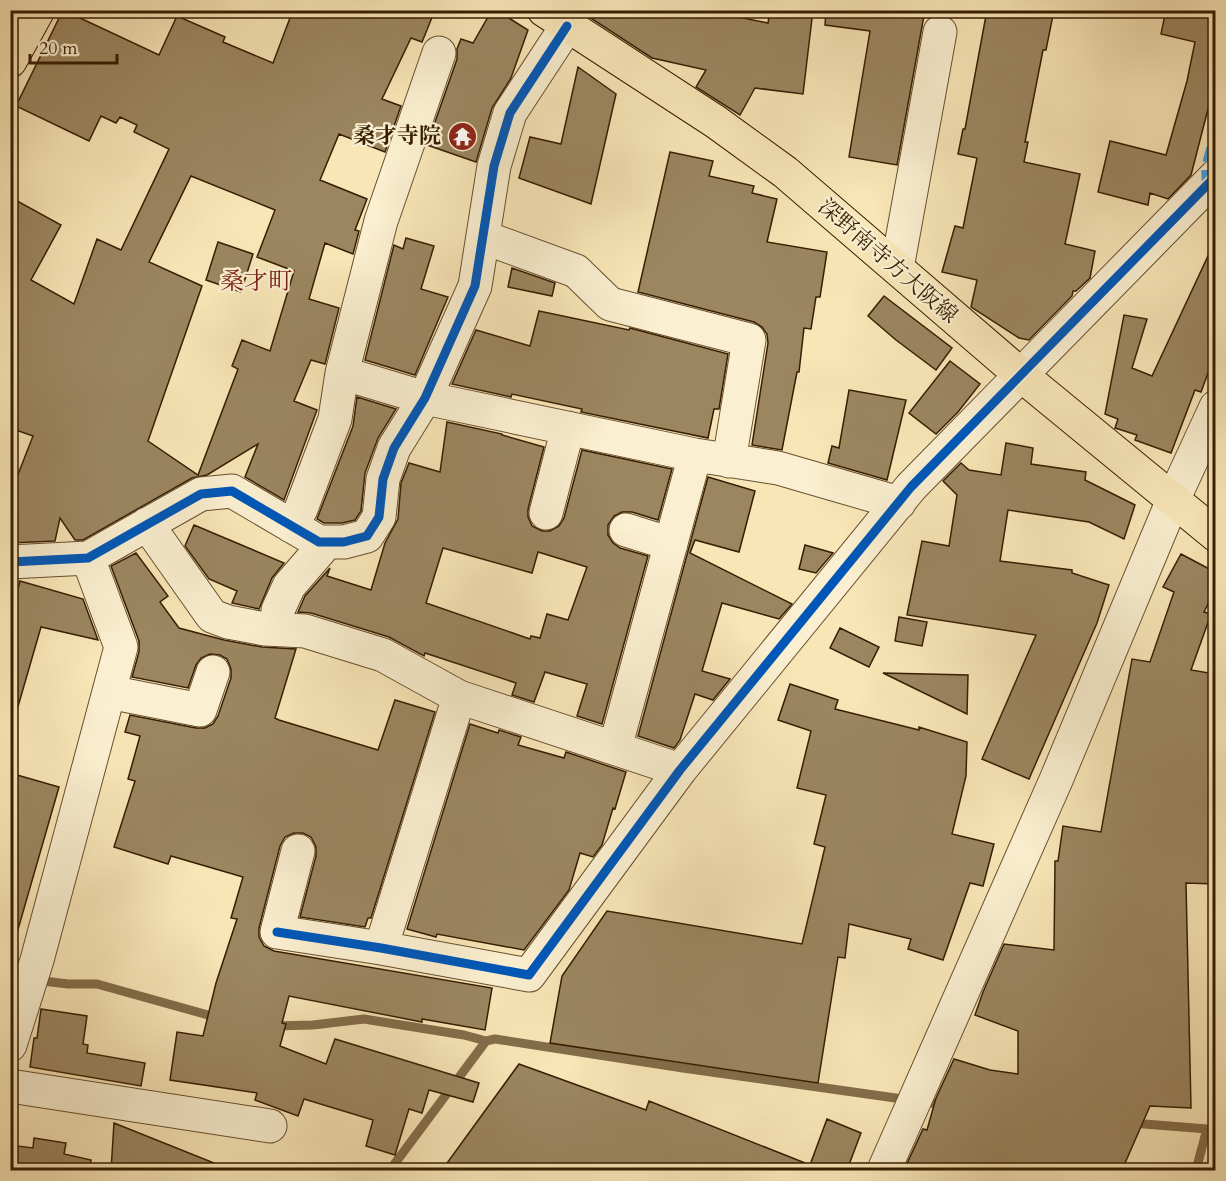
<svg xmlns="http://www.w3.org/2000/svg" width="1226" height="1181" font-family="Cardo,'Noto Serif JP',serif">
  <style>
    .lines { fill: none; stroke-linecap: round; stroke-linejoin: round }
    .stream { stroke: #836d49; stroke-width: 9 }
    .building { fill: #9b8660; stroke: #371d02; stroke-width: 1.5; fill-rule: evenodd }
    .minor-casing { stroke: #674f2f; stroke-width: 35 }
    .major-casing { stroke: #371d02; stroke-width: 35 }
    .minor { stroke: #faefd0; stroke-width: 33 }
    .major { stroke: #f8e6b7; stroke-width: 33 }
    .quiet { stroke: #3fa2e9; stroke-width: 8; stroke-dasharray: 15 8; stroke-linecap: butt }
    .cycleway-casing { stroke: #faefd0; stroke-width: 13 }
    .cycleway { stroke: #0057b8; stroke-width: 9 }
    .labels { text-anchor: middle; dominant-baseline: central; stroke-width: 4.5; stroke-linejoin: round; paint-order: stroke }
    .poi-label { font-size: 22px; font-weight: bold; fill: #371d02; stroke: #faefd0; text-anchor: end }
    .street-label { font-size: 22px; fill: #371d02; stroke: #faefd0 }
    .neighbourhood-label { font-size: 24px; fill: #7a1f14; stroke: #faefd0 }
  </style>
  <rect width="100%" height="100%" fill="#f8e6b7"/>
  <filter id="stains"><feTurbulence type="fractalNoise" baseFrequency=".00333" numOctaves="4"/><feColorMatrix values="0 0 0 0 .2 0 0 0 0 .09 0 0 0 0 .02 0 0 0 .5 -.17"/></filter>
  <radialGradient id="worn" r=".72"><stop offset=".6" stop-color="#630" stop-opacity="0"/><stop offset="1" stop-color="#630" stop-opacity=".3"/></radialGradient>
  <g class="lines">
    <path class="stream" d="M10,977L68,984H97L219,1018
      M274,1026L313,1025L364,1019L464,1035L486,1041L495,1039L683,1068L945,1105
      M1132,1123L1207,1129L1196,1170
      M390,1170L486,1041"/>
  </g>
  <path class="building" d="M63,10L159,55L177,16L225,37L223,42L273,63L293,10H435L422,42L411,38L382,99L401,106L385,152L339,134L320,180L367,199L355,230L359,231L353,254L325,243L309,299L339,308L325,364L311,360L294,401L317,410L284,500L245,477L258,444L207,475L192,478L83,540H75L60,518L55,541L10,543V495L33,436L10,428V197L61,225L31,280L74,304L97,239L121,250L169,149L134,132L137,125L120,117L116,123L101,116L89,141L16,106ZM191,176L275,210L257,257L294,271L270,351L242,340L232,366L238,369L198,475L148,441L202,286L149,262Z
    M492,10H496L528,30L511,78L492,108L476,162L427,145L457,59V49L461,39L473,43Z
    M591,10H704L768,23L770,10H813L803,94L755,88L740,115L696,87L706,70L652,58L589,17Z
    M826,10H925L897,165L849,157L870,31L825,25Z
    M987,10H1054L1046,50H1043L1025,142H1028L1024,162L1080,174L1065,244L1095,251L1090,278L1076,291H1073L1072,296L1029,340L1019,338L971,307L977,280L942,272L955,226L963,228L977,158L958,154L963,129H965Z
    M1166,10H1215V82L1191,175L1168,199L1150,193L1148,205L1098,192L1110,141L1166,155L1187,81L1195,42L1161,34Z
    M578,67L616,94L591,204L519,178L530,137L561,144Z
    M670,152L713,161L709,176L754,186L752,193L777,199L767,242L827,252L820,297H816L811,329L804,328L799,372H797L782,450L752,445L768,343L767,334L762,327L754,322L638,292Z
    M406,238L434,246L421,289L448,297L415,375L365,360L394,245L403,249Z
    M1215,241V354L1201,392L1195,390L1171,453L1135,440L1137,435L1115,428L1118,419L1105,414L1124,315L1147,319L1132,368L1152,376Z
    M218,242L253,254L241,292L206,280Z
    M512,268L555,283L552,296L508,287Z
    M884,296L952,348L936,370L896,340L868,316Z
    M539,311L629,330L630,328L728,354L719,409H714L708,438L581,412L582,409L512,394L511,397L452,384L476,330L530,346Z
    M950,361L980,384L958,412L936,434L909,413Z
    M849,390L906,400L887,480L828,463L832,446L839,448Z
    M357,397L396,409L378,438L365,473L361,511L355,520L342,523H324L317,519L353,426Z
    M447,422L502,434V435L544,447L528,509V517L532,526L542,531H550L559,526L564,518L582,450L672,469L658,520L632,512H622L614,516L608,525V535L613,543L620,548L648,556L602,724L577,716L587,684L545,672L534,702L512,695L516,683L425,653L424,656L389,637L311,613L298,612L305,596L330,568L327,576L371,590L385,543L398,519L401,483L409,463L440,472ZM443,548L532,573L538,552L587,567L568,620L547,614L540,638L531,636L530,639L426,603Z
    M1006,443L1033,448L1031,464L1086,472L1085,480L1135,505L1124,539L1089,522L1008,510L1000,561L1072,570V573L1109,585L1097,623L1029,779L982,759L1036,635L907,615L922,541L949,546L957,495L943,481L961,463L969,470L1001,475Z
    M708,477L755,491L739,552L695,540L690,553L792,604L779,619L722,603L702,671L730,679L713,700L695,694L680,740L674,748L638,736Z
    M194,525L284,563L272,578L259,609L232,603L237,591L209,579L185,546Z
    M805,545L833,553L816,573L799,569Z
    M136,553L168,596L160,602L179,628L224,640L262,647L296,649L275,718L279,720L378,750L395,700L435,712L371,918H368L365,927L300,917L316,856V847L311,837L303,833H294L285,837L280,846L259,928V937L264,946L274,951L492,988L485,1030L422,1019V1022L289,996L282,1023L286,1024L280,1046L326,1064L335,1039L479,1083L473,1102L429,1090L422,1113L409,1109L395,1155L366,1146L373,1120L304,1099L298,1116L255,1100L257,1093L170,1080L177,1032L203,1036L216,983L237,919L231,918L243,877L171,856L168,864L114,847L135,781L128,779L140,736L125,732L130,715L196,728H205L213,724L218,716L231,678V669L227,659L220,655L210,654L201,658L196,665L188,688L132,677L139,652V641L111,566Z
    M1181,554L1215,572V590L1204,612L1211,614L1191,670L1215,674L1209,711L1215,712V884L1186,883L1191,1108L1150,1106L1122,1170H904L923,1129L927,1130L936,1098L954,1059L990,1070L1018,1074V1031L975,1015L983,992L1004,944L1054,950L1055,861H1058L1063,826L1101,832L1132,659L1150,662L1174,592L1163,587Z
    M20,581L83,599L98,640L41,627L17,710L10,709V619Z
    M899,617L927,622L922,646L895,641Z
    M840,628L879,647L869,667L830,648Z
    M883,673L968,675L967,714Z
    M790,684L838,700L835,709L919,730V727L967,742L966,776L952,834L994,844L983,886L970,883L943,960L908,949L911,939L849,924L845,958L838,957L818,1083L550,1043L562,976L607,911L802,944L825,847L814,844L826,795L797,788L811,731L778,720Z
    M470,724L498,733L499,730L521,737L518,745L564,758L566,752L626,772L615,809L613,808L602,845L593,857L580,853L569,890L524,950L437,934L436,937L407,929Z
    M10,773L59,787L17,933L10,932Z
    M41,1009L87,1016L83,1044L88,1045L87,1053L145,1063L141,1086L30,1067L34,1038H37Z
    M519,1064L646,1110L649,1101L810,1165L827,1119L861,1133L847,1170H442Z
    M114,1123L229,1169V1170H111Z
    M34,1138L66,1143L64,1154L91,1160L90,1170H10V1145L33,1148Z"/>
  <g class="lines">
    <defs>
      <path id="minor" d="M439,53L381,221L342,373L425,398L695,455L778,468L899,503
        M483,237L576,271L610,304L749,340L729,461
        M897,268L940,32
        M546,513L568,428
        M147,524L212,616L228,622L265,629L305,631L383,655L459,697
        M291,526L301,509L335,419L342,373
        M626,530L671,544
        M10,562L88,558L201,494L232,491L319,542H344L367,536L379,517L383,479L394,448L425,398L475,286L494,166L510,113L567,26
        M278,629V610L289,586L327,542
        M109,692L200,710L213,672
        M615,748L695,455
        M298,851L277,932L381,948L529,975L680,770L911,487L1216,176
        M381,948L459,697L680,770
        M10,1045L37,960L121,647L88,558
        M10,1086L270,1126
        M884,1170L1056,780L1173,500L1216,407"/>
      <path id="major" d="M544,10L716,122L785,172L1021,375L1216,535
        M10,61L38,10"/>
    </defs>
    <use href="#minor" class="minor-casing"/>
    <use href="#major" class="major-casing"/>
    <use href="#minor" class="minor"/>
    <use href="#major" class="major"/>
    <path class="quiet" d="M1206,185L1205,167L1216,127"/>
    <defs>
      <path id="cycleway" d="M10,562L88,558L201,494L232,491L319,542H344L367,536L379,517L383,479L394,448L425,398L475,286L494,166L510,113L567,26
        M277,932L381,948L529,975L680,770L911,487L1216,176"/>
    </defs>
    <use href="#cycleway" class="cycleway-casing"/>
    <use href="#cycleway" class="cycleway"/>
  </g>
  <defs>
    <symbol id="temple-disc" viewBox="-11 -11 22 22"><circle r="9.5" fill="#8f2418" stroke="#faefd0"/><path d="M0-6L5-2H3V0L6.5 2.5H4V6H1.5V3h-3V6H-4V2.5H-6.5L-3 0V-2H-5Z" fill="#fff"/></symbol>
  </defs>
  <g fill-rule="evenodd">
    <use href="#temple-disc" x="446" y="120" width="33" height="33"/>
  </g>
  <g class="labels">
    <g class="poi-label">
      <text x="441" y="136">桑才寺院</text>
    </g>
    <g class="street-label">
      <text transform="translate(888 261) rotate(41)">深野南寺方大阪線</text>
    </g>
    <g class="neighbourhood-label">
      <text x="256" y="281">桑才町</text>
    </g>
  </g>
  <rect width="1226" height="1181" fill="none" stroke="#f8e6b7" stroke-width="36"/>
  <rect x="12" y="12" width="1202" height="1157" fill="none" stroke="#371d02" stroke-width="3"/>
  <rect x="18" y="18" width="1190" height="1145" fill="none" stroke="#371d02" stroke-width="1.5"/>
  <path d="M30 54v9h87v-9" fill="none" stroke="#371d02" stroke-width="3"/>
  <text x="39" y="54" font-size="18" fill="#371d02" stroke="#faefd0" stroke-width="4.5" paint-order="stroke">20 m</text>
  <rect width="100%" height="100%" filter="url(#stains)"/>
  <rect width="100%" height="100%" fill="url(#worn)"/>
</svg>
